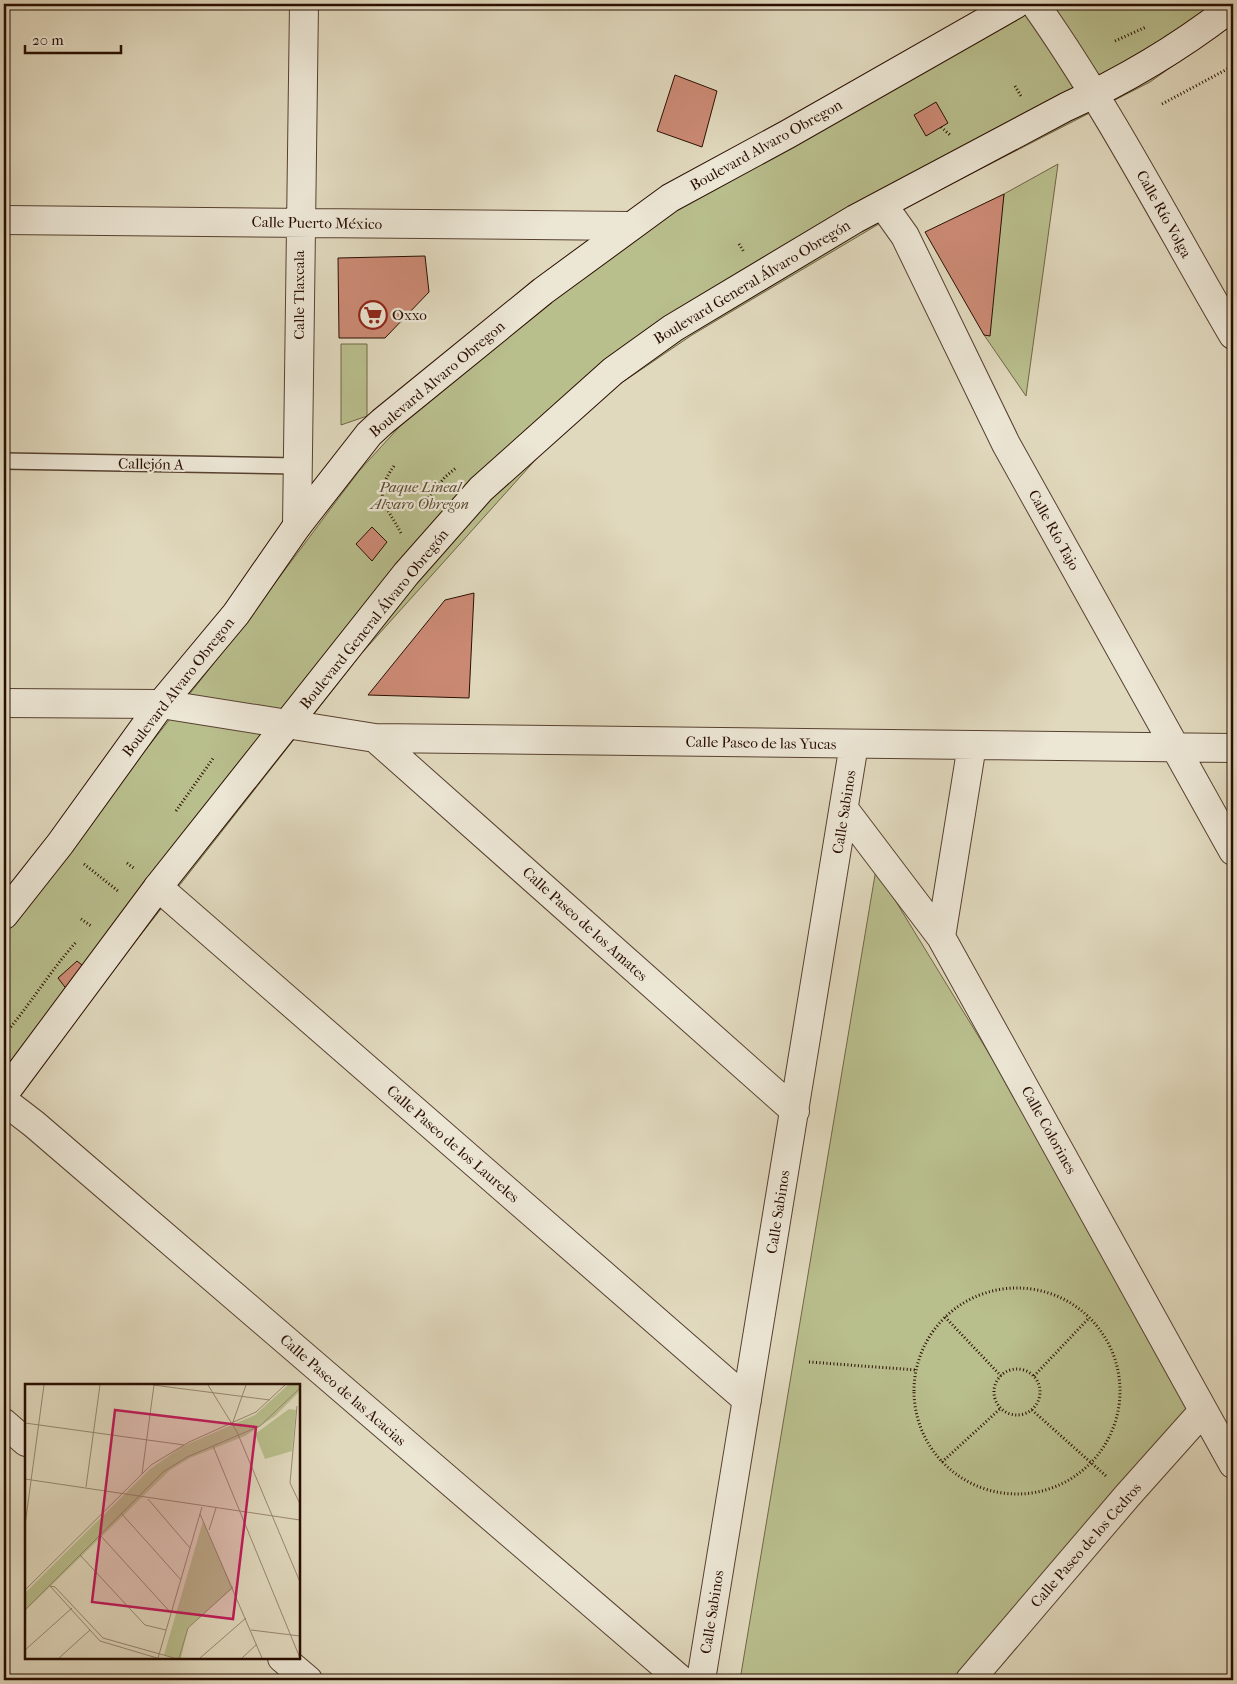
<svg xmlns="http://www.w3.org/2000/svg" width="1237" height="1684" font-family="'IM FELL French Canon',serif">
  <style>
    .green { fill: #b9be8d; stroke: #716646 }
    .building { fill: #cc8a75; stroke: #290e00 }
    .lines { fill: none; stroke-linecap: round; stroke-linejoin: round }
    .lane-casing { stroke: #574130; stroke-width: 18 }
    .street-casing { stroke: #574130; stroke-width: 30 }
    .secondary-casing { stroke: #290e00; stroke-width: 30 }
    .path { stroke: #290e00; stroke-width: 3; stroke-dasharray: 1 2.5; stroke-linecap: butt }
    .lane { stroke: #ece6d5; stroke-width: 15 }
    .street { stroke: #ece6d5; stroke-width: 28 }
    .secondary { stroke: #ece6d5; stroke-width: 28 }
    .labels { text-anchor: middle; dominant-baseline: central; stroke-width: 4.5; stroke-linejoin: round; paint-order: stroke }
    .street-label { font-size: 15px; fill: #290e00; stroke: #ece6d5 }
    .poi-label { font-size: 15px; fill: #290e00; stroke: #ece6d5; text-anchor: start }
    .park-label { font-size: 15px; font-style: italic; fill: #5b4c31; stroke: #ece6d5 }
    .inset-road { fill: none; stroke: #978872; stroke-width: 1 }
    .view { fill: #c2185b; fill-opacity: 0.15; stroke: #c2185b; stroke-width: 2.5 }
    .inset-edge { fill: none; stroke: #290e00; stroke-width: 2.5 }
  </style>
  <rect width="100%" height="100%" fill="#e1d9be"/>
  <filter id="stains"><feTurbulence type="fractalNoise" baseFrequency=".004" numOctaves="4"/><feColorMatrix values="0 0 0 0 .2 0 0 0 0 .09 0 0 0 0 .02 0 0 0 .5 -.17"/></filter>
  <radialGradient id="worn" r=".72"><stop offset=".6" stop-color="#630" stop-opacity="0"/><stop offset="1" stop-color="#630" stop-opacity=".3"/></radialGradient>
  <path class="green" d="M1041,4H1233V23L1150,82L916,202L692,335L614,388L538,457L361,654L4,1109V930L236,635L359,471L443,379L623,236Z
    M1058,164L1026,396L984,335L1004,194Z
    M341,344H367V416L341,425Z
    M876,869L1211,1416L979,1680H740Z"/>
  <path class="building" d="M675,75L717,91L702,147L657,131Z
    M936,102L948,123L926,136L914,115Z
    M1004,194L990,336L984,335L925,232Z
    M425,256L429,292L385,338H339L338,258Z
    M372,527L387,542L372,561L356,544Z
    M474,593L469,698L368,695L445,600Z
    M4,746L9,798H4Z
    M77,961L93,974L71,995L58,978Z"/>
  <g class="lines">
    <defs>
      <path id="lane" d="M4,461L298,466"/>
      <path id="street" d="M1035,4C1109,109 1168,224 1233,335
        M883,205L905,236L1006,444L1233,851
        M4,220L631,226
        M297,526L304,4
        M4,703L161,704L375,738L1233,748
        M375,738L795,1111
        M844,809L941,937L1233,1464
        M158,887L747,1400
        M941,937L972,745
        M4,1101L34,1124L681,1680
        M4,1423L26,1442
        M282,1658L308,1680
        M701,1680L854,744
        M970,1680L1128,1495L1203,1411"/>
      <path id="secondary" d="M4,915L60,844L161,704L236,614L297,526L369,434L382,422L543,291L670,198L788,134L1016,4
        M4,1094L158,887L406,574L481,489L613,371L673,328L855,219L1066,107C1125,80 1182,46 1233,6"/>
    </defs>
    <use href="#lane" class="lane-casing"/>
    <use href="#street" class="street-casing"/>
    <use href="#secondary" class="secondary-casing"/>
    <path class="path" d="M1115,41L1146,27
      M1015,86L1021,96
      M1162,104L1233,66
      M941,127L950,135
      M739,244L744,252
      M394,466C372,497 385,503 401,533
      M422,506L445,477L456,468
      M176,811L214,757
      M127,863L135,869
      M84,864L118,891
      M81,919L91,926
      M4,1035C30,1005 50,971 77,941
      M914 1391a103 103 0 1 1 206 0a103 103 0 1 1-206 0Z
      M945,1317L1001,1376
      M809,1362L916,1370
      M994 1392a23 23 0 1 1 46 0a23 23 0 1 1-46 0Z
      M1034,1376L1089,1318
      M1032,1410L1106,1476
      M942,1462L1001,1408"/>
    <use href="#lane" class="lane"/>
    <use href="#street" class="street"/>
    <use href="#secondary" class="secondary"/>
  </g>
  <defs>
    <symbol id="supermarket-ring" viewBox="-11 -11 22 22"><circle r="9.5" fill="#ece6d5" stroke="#8f2418" stroke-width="1.5"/><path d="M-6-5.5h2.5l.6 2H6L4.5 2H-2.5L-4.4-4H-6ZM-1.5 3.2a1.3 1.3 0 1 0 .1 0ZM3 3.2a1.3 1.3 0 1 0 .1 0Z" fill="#8f2418"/></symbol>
  </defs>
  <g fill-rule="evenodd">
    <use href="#supermarket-ring" x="357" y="299" width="32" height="32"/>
  </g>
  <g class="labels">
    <g class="street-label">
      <text transform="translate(766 145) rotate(-29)">Boulevard Alvaro Obregon</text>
      <text transform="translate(1164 214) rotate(61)">Calle Río Volga</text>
      <text transform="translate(317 223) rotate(1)">Calle Puerto México</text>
      <text transform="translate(752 282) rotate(-31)">Boulevard General Álvaro Obregón</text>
      <text transform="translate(299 295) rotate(-90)">Calle Tlaxcala</text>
      <text transform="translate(437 379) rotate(-40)">Boulevard Alvaro Obregon</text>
      <text transform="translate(151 464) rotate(1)">Callejón A</text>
      <text transform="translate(1054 530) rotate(61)">Calle Río Tajo</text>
      <text transform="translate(374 619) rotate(-51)">Boulevard General Álvaro Obregón</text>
      <text transform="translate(178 687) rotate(-52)">Boulevard Alvaro Obregon</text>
      <text transform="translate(761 743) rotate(1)">Calle Paseo de las Yucas</text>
      <text transform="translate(844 812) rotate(-81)">Calle Sabinos</text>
      <text transform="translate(585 924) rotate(42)">Calle Paseo de los Amates</text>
      <text transform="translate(1049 1130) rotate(61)">Calle Colorines</text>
      <text transform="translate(453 1144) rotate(41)">Calle Paseo de los Laureles</text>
      <text transform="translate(778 1212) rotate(-81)">Calle Sabinos</text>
      <text transform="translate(343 1390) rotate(41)">Calle Paseo de las Acacias</text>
      <text transform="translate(1086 1545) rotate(-49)">Calle Paseo de los Cedros</text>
      <text transform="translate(712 1612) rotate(-81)">Calle Sabinos</text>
    </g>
    <g class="poi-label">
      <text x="392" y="315">Oxxo</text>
    </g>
    <g class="park-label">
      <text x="420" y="487">Paque Lineal<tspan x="420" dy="17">Alvaro Obregon</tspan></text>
    </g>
  </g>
  <g transform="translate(25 1384)">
    <rect width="275" height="275" fill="#e1d9be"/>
    <path d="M263,1H275V7L250,32L220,52L165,74L145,86L0,227V209L125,85L158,62L230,31ZM264,25L271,26L267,67L240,75L230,50ZM178,137L208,204L163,244L156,274H150L139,271Z" fill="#b9be8d"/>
    <path class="inset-road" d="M128,1L245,16M183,1L212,48L275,198M272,22L265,99L275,120M208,38L221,1M0,39L159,61M188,62L275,274M117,90L129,1M0,95L275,136M61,103L75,1M123,115L165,164M96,129L156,196M175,130L237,274M0,141L19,1M184,146L191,124M75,151L146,229M55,171L120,241L141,246M25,202L30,203L78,254L149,274M25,202L75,257L132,274M0,206L126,81L164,58L231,28L260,1M0,226L138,88L162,73L235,42L275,4M226,246L275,252M0,266L47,224M34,274L65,246M133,274L177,123M154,274L163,244L208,203M175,274L221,234M217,274L232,260"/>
    <path class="view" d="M90,26L231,43L208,235L67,218Z"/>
    <rect width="275" height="275" class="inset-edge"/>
  </g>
  <rect width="1237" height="1684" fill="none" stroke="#e1d9be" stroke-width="20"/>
  <rect x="5" y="5" width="1227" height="1674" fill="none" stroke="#290e00" stroke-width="2.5"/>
  <rect x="10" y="10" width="1217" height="1664" fill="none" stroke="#290e00"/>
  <path d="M25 45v8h96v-8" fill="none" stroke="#290e00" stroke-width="2.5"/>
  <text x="32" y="45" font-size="15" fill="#290e00" stroke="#ece6d5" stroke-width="4" paint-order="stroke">20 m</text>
  <rect width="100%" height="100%" filter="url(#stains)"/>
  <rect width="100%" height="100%" fill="url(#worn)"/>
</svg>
